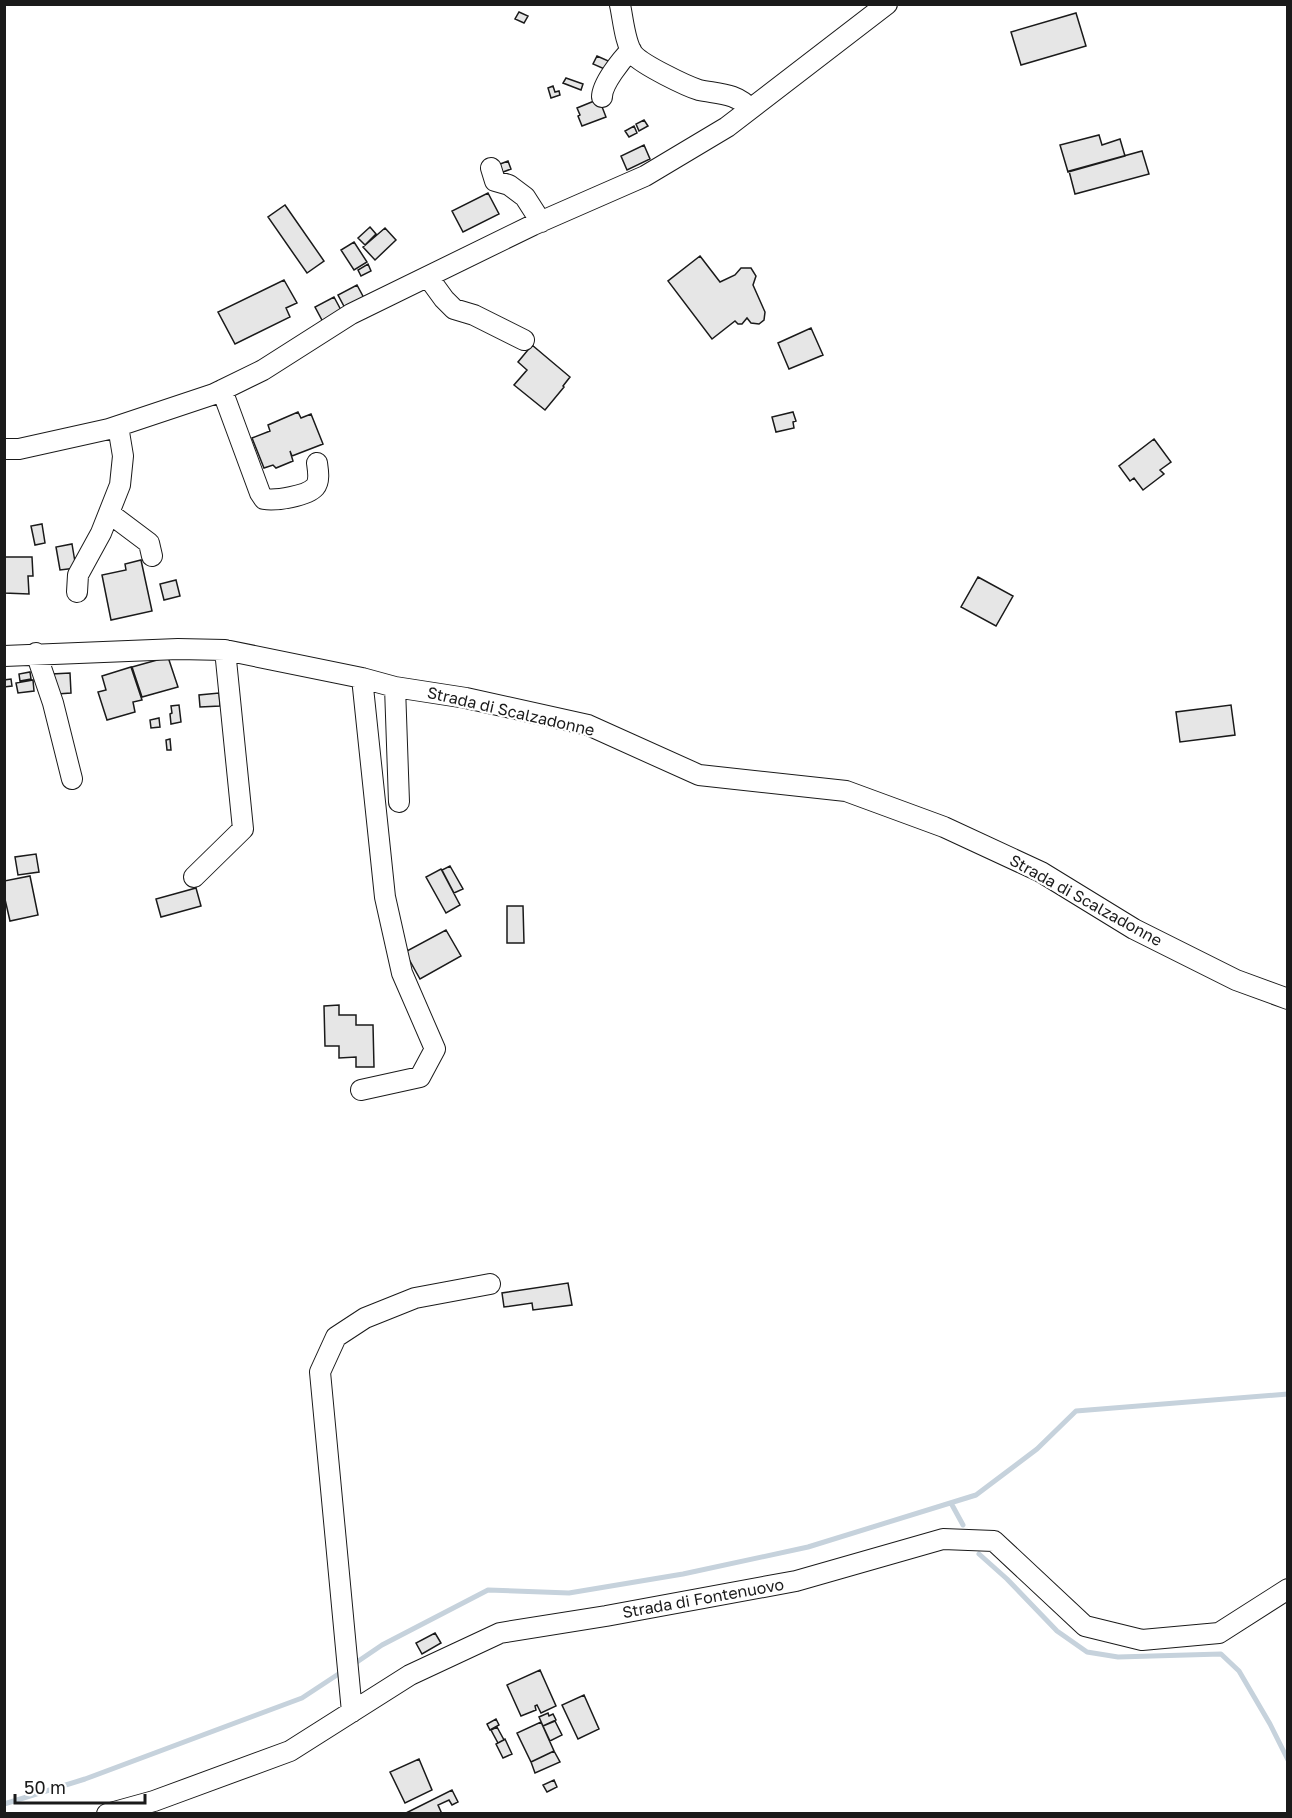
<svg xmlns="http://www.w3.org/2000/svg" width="1292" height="1818" font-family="'Golos Text',sans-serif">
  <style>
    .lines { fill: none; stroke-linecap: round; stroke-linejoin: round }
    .stream { stroke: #c6d2dc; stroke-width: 5 }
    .building { fill: #e6e6e6; stroke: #1a1a1a; stroke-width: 1.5 }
    .minor-casing { stroke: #1a1a1a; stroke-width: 22 }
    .minor { stroke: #fff; stroke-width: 20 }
    .labels { text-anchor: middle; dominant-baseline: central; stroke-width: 4.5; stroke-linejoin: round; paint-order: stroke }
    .street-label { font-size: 16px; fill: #1a1a1a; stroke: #fff }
  </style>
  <rect width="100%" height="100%" fill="#fff"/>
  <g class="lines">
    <path class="stream" d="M951,1503L963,1525
      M979,1554L1007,1579L1057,1631L1087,1652L1118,1657L1221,1654L1239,1671L1270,1724L1288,1760
      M354,1664L382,1645L488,1590L569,1593L683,1574L808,1547L976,1495L1037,1449L1076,1411L1288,1394
      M4,1804L85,1779L302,1698L340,1673"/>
  </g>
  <path class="building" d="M519,12L528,16L524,23L515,19Z
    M1076,13L1086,46L1021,65L1011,32Z
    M597,56L613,63L609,71L593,64Z
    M566,78L583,84L581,90L563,83Z
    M553,86L555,92L559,91L560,95L551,98L548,88Z
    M599,99L606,117L582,126L578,116L580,115L577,108Z
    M644,120L648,126L639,131L636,124Z
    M634,126L637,133L629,137L625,131Z
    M1099,135L1102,145L1120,139L1125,156L1068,172L1060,145Z
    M644,145L650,159L627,170L621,156Z
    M1142,151L1149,174L1075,194L1069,171Z
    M508,161L511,169L498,174L495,166Z
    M488,193L499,214L463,232L452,211Z
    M285,205L324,261L307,273L268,217Z
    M370,227L376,234L365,245L358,238Z
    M385,228L396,240L375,260L363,247Z
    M354,242L367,262L354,270L341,250Z
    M700,256L720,282L735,275L741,268H751L756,276L753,285L765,312L764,320L759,324L751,323L747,318L742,324H738L735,321L712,339L668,281Z
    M368,264L371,271L361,276L358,270Z
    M284,280L297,303L286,308L290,317L235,344L218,312Z
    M357,285L365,300L346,310L338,295Z
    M334,297L342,312L323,322L315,307Z
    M811,328L823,355L789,369L778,343Z
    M532,345L570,377L563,386L564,387L545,410L514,385L527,370L518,362Z
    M298,412L301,418L311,414L323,444L292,456L290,451L293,461L276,468L273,465L264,468L252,438L270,431L268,425Z
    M793,412L796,421L793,422L794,428L776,432L772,417Z
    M1154,439L1171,462L1160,470L1164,474L1143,490L1134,478L1130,481L1119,466Z
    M42,524L45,543L35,545L31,526Z
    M72,544L76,568L60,570L56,547Z
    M4,557H32L33,576H28L29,594L4,593Z
    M141,560L152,611L111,620L102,575L126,570L125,564Z
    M978,577L1013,596L996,626L961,607Z
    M176,580L180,596L164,600L160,584Z
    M168,657L178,687L142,697L132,667Z
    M131,667L142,700L133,702L135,712L107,720L98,692L106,690L102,676Z
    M30,672L31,679L20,681L19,674Z
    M70,673L71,693L57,694L52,674Z
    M11,679L12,686L4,687V680Z
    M33,680L34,691L18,693L16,683Z
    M219,693L220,706L200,707L199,695Z
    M179,705L181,722L171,724L170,714L172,713L171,706Z
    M1231,705L1235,735L1180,742L1176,712Z
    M159,718L160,727L151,728L150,720Z
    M170,739L171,750H167L166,740Z
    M36,854L39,872L18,875L15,857Z
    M450,866L463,889L454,893L442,870Z
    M441,869L460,905L446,913L426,877Z
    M30,876L38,915L10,921L4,895V881Z
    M196,888L201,906L161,917L156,899Z
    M507,906H523L524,943H507Z
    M446,930L461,956L420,979L405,952Z
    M339,1005V1015H356V1025H373L374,1067H356V1057L339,1058V1046H325L324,1006Z
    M568,1283L572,1305L533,1310L532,1303L504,1307L502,1293Z
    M435,1633L441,1643L422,1654L416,1643Z
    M540,1670L556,1706L541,1713L537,1705L535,1706L536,1710L521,1716L507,1685Z
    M584,1695L599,1729L578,1739L562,1705Z
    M548,1713L549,1716L553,1714L556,1720L543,1726L539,1717Z
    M496,1719L499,1725L490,1730L487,1724Z
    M555,1721L562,1735L550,1741L543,1726Z
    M541,1722L554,1751L531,1762L517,1733Z
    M497,1727L504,1740L498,1743L491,1730Z
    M505,1739L512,1754L503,1758L496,1744Z
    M554,1751L560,1762L535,1773L531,1762Z
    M419,1759L432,1790L405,1803L390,1772Z
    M554,1780L557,1787L547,1792L543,1785Z
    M452,1790L458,1802L452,1805L449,1800L438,1805L442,1814H404Z"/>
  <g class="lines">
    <defs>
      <path id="minor" d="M620,5C623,18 625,45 634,55C643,65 686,86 699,90C718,94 737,93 750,109
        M602,97C602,84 621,60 631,50
        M491,168L495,181L509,185L525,197L541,222
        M428,277L444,299L454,309L474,315L524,340
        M222,390L260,493L264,499C276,501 307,496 315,487C320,481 318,470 317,463
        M4,449H19L109,429L214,394L263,370L351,314L533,225L645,176L727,127L887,4
        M109,513L149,543L152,556
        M77,592L78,575L101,533L120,485L123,456L118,426
        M36,653L53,703L72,779
        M4,656L178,649L225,650L362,678L395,687L466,698L588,725L699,775L846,791L944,827L1041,872L1134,929L1236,980L1288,999
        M395,687L399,802
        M194,877L243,829L225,650
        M361,1090L420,1077L435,1049L402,973L385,897L362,678
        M352,1712L320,1372L336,1337L365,1318L415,1298L490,1284
        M107,1814L154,1801L290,1751L410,1675L500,1633L606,1616L796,1581L943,1539L994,1541L1085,1626L1142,1640L1219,1633L1288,1589"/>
    </defs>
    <use href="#minor" class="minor-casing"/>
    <use href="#minor" class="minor"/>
  </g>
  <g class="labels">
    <g class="street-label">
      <text transform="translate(511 711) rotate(13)">Strada di Scalzadonne</text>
      <text transform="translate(1086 900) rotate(29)">Strada di Scalzadonne</text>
      <text transform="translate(703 1598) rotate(-10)">Strada di Fontenuovo</text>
    </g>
  </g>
  <rect width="1292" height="1818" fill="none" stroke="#1a1a1a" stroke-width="12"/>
  <path d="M15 1794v9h130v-9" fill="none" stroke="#1a1a1a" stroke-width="3"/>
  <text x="24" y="1794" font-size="18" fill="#1a1a1a" stroke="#ffffff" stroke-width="4.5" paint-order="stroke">50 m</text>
</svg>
